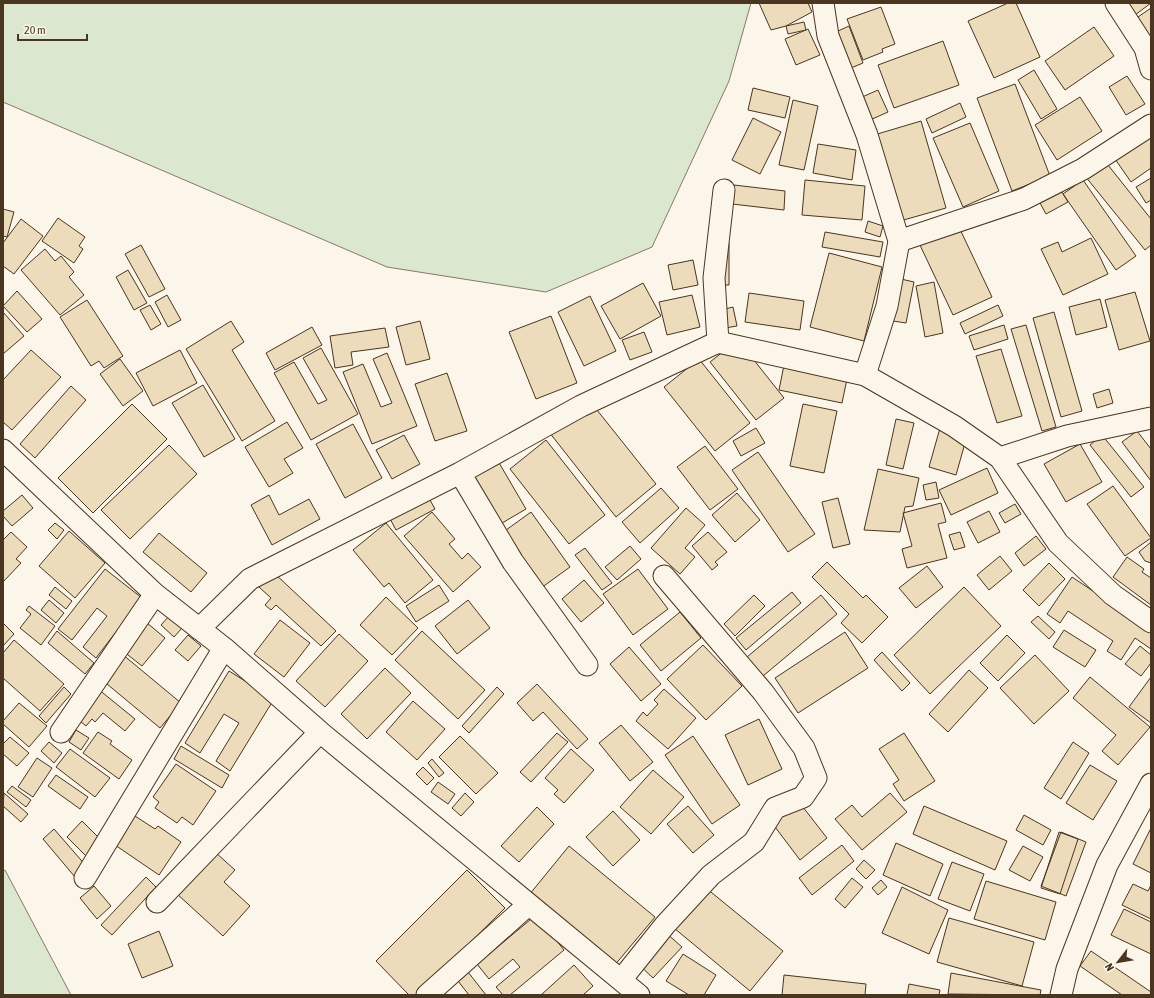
<svg xmlns="http://www.w3.org/2000/svg" width="1154" height="998" font-family="'Asap Condensed',sans-serif">
  <style>
    .green { fill: #dce7d0; stroke: #887966 }
    .building { fill: #ecdcbc; stroke: #4a3520 }
    .lines { fill: none; stroke-linecap: round; stroke-linejoin: round }
    .street-casing { stroke: #4a3520; stroke-width: 23 }
    .street { stroke: #fbf6e9; stroke-width: 21 }
  </style>
  <rect width="100%" height="100%" fill="#fbf6e9"/>
  <path class="green" d="M3,3H751L729,81L652,247L546,292L387,267L3,102Z
    M5,870L71,995H3V871Z"/>
  <path class="building" d="M759,3H808L812,12L786,26L771,30Z
    M1008,3H1016L1040,57L994,78L968,21Z
    M1125,3H1151L1135,15Z
    M881,7L895,44L882,49L883,52L863,60L847,19Z
    M1151,8V41L1135,19Z
    M804,22L806,30L788,34L786,26Z
    M849,26L863,63L851,68L836,32Z
    M1094,27L1114,56L1065,90L1045,61Z
    M808,29L820,55L796,65L785,39Z
    M943,41L959,85L894,108L878,65Z
    M1034,70L1057,109L1041,119L1018,80Z
    M1127,76L1145,104L1126,115L1109,87Z
    M1015,84L1050,176L1012,191L977,98Z
    M753,88L790,97L785,118L748,110Z
    M878,90L888,112L870,120L860,98Z
    M1080,97L1102,131L1057,160L1035,125Z
    M793,100L818,106L804,170L779,165Z
    M960,103L966,117L932,133L926,119Z
    M753,118L781,132L760,174L732,160Z
    M921,121L946,208L900,221L874,135Z
    M970,123L999,191L963,207L933,138Z
    M1151,130V168L1131,182L1113,156Z
    M818,144L856,150L852,180L813,173Z
    M1104,160L1151,219V245L1145,250L1085,176Z
    M1151,178V200L1146,203L1136,187Z
    M805,180L865,186L862,220L802,215Z
    M1083,180L1136,256L1116,270L1063,194Z
    M734,185L785,191L784,210L732,204Z
    M1062,192L1068,202L1046,214L1040,203Z
    M3,209L14,212L7,237L3,236Z
    M58,218L85,237L79,246L83,249L74,263L42,241Z
    M21,219L43,236L14,274L3,266V243Z
    M868,221L883,226L880,237L865,232Z
    M958,225L992,297L953,315L919,243Z
    M825,232L883,242L880,257L822,247Z
    M1091,238L1108,274L1063,295L1041,249L1058,242L1062,252Z
    M713,243H729V285H713Z
    M141,245L165,289L149,297L125,254Z
    M45,249L55,261L61,256L74,272L69,277L84,295L60,315L21,270Z
    M829,253L882,267L864,341L810,327Z
    M693,260L698,285L673,290L668,265Z
    M128,270L147,303L134,310L116,277Z
    M901,279L914,282L906,323L893,321Z
    M934,282L943,333L925,337L916,286Z
    M643,283L661,316L620,339L601,306Z
    M17,291L42,319L27,332L3,306Z
    M1135,292L1150,341L1119,350L1105,300Z
    M749,293L804,301L800,330L745,322Z
    M167,295L181,320L168,327L155,302Z
    M692,295L700,327L667,335L659,302Z
    M590,296L616,351L584,366L558,312Z
    M1100,299L1107,327L1076,335L1069,307Z
    M87,300L123,356L104,368L99,361L91,366L60,317Z
    M150,305L161,324L151,330L140,310Z
    M998,305L1003,316L965,334L960,323Z
    M733,307L737,326L725,328L721,310Z
    M3,312L24,336L3,354Z
    M1054,312L1082,411L1061,417L1033,318Z
    M551,316L577,383L536,399L509,332Z
    M231,321L244,342L232,350L275,421L242,441L186,349Z
    M420,321L430,359L406,365L396,327Z
    M1004,325L1008,339L974,350L969,336Z
    M1026,325L1056,427L1042,431L1011,329Z
    M312,327L322,345L275,370L266,353Z
    M385,328L389,347L351,352L353,365L335,368L330,336Z
    M644,332L652,352L630,360L622,340Z
    M738,340L784,398L756,420L710,362Z
    M321,348L358,414L311,440L274,373L294,362L318,404L327,400L303,358Z
    M1001,349L1022,416L997,423L976,356Z
    M31,350L61,377L12,430L3,422V380Z
    M180,350L197,383L153,406L136,373Z
    M387,353L417,426L372,444L343,372L363,364L381,407L392,403L373,359Z
    M120,359L143,391L123,406L100,374Z
    M699,359L750,423L715,451L664,387Z
    M785,360L848,374L842,403L779,390Z
    M447,373L467,431L435,441L415,384Z
    M203,385L235,439L204,457L172,403Z
    M71,386L86,400L35,458L20,444Z
    M1109,389L1113,403L1097,408L1093,394Z
    M589,400L656,484L616,517L549,432Z
    M132,404L167,439L93,513L58,478Z
    M803,404L837,411L824,473L790,466Z
    M896,419L914,423L903,469L886,465Z
    M287,422L303,448L284,459L293,473L269,487L245,447Z
    M353,424L382,478L345,498L316,444Z
    M756,428L765,443L741,456L733,441Z
    M940,428L967,436L956,475L929,467Z
    M1137,431L1151,449V481L1122,442Z
    M404,435L420,464L392,479L376,450Z
    M1102,435L1144,487L1131,497L1090,445Z
    M546,440L605,515L569,544L510,469Z
    M1080,444L1102,482L1066,502L1044,464Z
    M169,445L197,474L130,539L101,510Z
    M705,446L738,489L710,510L677,467Z
    M758,452L815,534L788,552L732,470Z
    M498,461L526,509L497,526L469,478Z
    M987,468L998,493L951,515L939,490Z
    M878,469L919,478L913,506L905,507L900,532L864,530Z
    M936,482L939,498L926,500L923,485Z
    M1113,486L1151,538L1125,556L1087,504Z
    M661,488L679,508L640,543L622,522Z
    M426,493L435,509L396,530L387,513Z
    M737,493L760,520L735,542L712,515Z
    M22,495L33,508L12,526L3,516V511Z
    M269,495L279,515L309,499L320,519L272,545L251,505Z
    M838,498L850,544L833,548L822,502Z
    M941,503L946,522L938,524L947,558L907,568L902,549L912,546L903,513Z
    M1015,504L1021,514L1005,523L999,513Z
    M686,508L705,525L685,548L695,557L680,574L651,548Z
    M989,511L1000,532L978,543L967,522Z
    M432,512L455,539L449,544L462,559L468,553L481,567L453,592L404,536Z
    M531,512L570,567L541,588L502,533Z
    M55,523L64,530L57,539L48,530Z
    M386,523L433,580L405,603L389,583L384,587L353,550Z
    M69,531L105,563L75,598L39,566Z
    M11,532L27,547L16,559L21,563L3,582V540Z
    M708,532L727,552L715,562L718,565L712,570L692,546Z
    M960,532L965,547L954,550L949,535Z
    M159,533L207,573L191,592L143,552Z
    M1036,536L1046,549L1024,566L1015,553Z
    M1151,542V563L1145,561L1139,552Z
    M630,546L641,559L617,580L605,567Z
    M585,548L612,583L602,590L575,555Z
    M1000,556L1012,571L989,590L977,575Z
    M1127,557L1144,569L1142,572L1151,578V605L1113,577Z
    M827,562L863,598L866,595L888,617L862,643L841,623L849,614L812,577Z
    M1049,563L1065,579L1039,606L1023,590Z
    M927,566L943,587L916,608L899,588Z
    M105,569L142,598L96,658L83,647L107,616L97,608L72,640L58,629Z
    M638,569L668,609L633,635L603,594Z
    M273,572L336,631L321,646L276,605L271,610L265,605L271,598L259,587Z
    M1072,577L1151,630V649L1135,638L1121,660L1107,651L1113,641L1068,611L1060,623L1047,614Z
    M584,580L604,603L581,622L562,599Z
    M439,585L449,601L416,622L406,606Z
    M55,587L72,601L66,609L49,595Z
    M964,587L1001,626L930,694L894,655Z
    M792,592L801,603L746,650L736,638Z
    M754,595L765,606L735,636L724,624Z
    M821,595L837,614L763,676L747,657Z
    M386,597L418,628L392,655L360,625Z
    M49,600L64,613L56,623L41,610Z
    M468,600L490,628L457,654L435,626Z
    M29,606L55,626L41,645L20,628L31,614L26,610Z
    M680,612L701,638L661,671L640,645Z
    M169,616L182,628L174,637L161,625Z
    M1038,616L1055,632L1049,639L1031,622Z
    M280,620L310,643L284,677L254,654Z
    M146,622L165,638L142,666L123,651Z
    M3,623L14,634L3,646Z
    M1064,630L1096,650L1085,667L1053,647Z
    M57,631L94,663L85,674L48,643Z
    M422,631L485,690L458,719L395,660Z
    M845,632L868,668L798,713L775,678Z
    M339,634L368,661L325,707L296,681Z
    M188,635L201,646L188,661L175,650Z
    M1007,635L1025,653L998,681L980,663Z
    M14,640L64,684L40,711L3,678V653Z
    M703,645L742,686L706,720L667,679Z
    M1140,646L1151,655V663L1141,676L1125,664Z
    M629,647L661,684L641,701L610,664Z
    M882,652L910,683L902,691L874,660Z
    M122,654L181,703L160,728L101,679Z
    M1035,655L1069,691L1034,724L1000,688Z
    M385,668L411,693L367,739L341,714Z
    M969,670L988,688L948,732L929,714Z
    M229,671L274,699L230,771L216,761L239,723L224,714L200,753L185,743Z
    M1090,677L1150,727L1118,765L1102,751L1116,735L1073,698Z
    M1151,677V723L1129,707Z
    M537,684L588,739L577,749L543,712L533,721L517,703Z
    M64,687L71,694L46,723L39,716Z
    M497,687L504,694L469,733L462,726Z
    M98,689L135,719L125,731L103,713L95,722L92,719L86,726L75,717Z
    M664,689L696,718L668,749L636,721L643,712L647,716L658,704L654,700Z
    M413,701L445,729L417,760L386,732Z
    M19,703L47,726L29,747L3,724V721Z
    M759,719L782,769L748,785L725,735Z
    M621,725L653,762L630,781L599,743Z
    M76,730L89,738L81,750L69,742Z
    M98,732L112,741L110,744L132,760L119,779L83,753Z
    M557,733L568,742L531,782L520,772Z
    M904,733L935,781L904,801L893,784L899,780L879,749Z
    M460,736L498,773L476,794L439,757Z
    M693,736L740,805L712,824L665,755Z
    M10,737L29,753L17,766L3,754V744Z
    M49,742L62,753L54,763L41,751Z
    M1073,742L1089,753L1061,799L1044,788Z
    M181,746L229,775L222,788L174,759Z
    M70,749L110,778L95,797L56,767Z
    M571,749L594,770L564,803L554,794L558,790L545,778Z
    M37,758L52,768L33,797L18,787Z
    M432,759L444,773L439,777L428,763Z
    M176,764L216,791L193,825L182,817L177,823L155,808L159,802L153,797Z
    M1090,765L1117,781L1093,820L1066,803Z
    M423,767L434,778L427,785L416,774Z
    M653,770L684,797L651,834L620,807Z
    M56,775L88,797L80,809L48,786Z
    M438,782L455,794L448,804L431,792Z
    M12,786L31,800L26,807L7,792Z
    M4,793L28,814L21,822L3,806Z
    M465,793L474,802L461,816L452,808Z
    M890,793L907,812L862,850L835,819L852,805L862,817Z
    M799,802L827,838L800,860L772,823Z
    M688,806L714,835L693,853L667,824Z
    M924,806L1007,841L995,870L913,834Z
    M537,807L554,824L519,862L501,846Z
    M613,811L640,840L613,866L586,837Z
    M1024,815L1051,830L1043,845L1016,830Z
    M135,816L155,829L158,826L181,842L159,875L115,845Z
    M82,821L102,841L87,857L67,837Z
    M1151,828V873L1133,864Z
    M54,829L87,867L75,877L43,839Z
    M1059,832L1078,839L1060,894L1041,888Z
    M1061,832L1086,842L1066,896L1041,886Z
    M896,843L943,864L930,896L883,875Z
    M842,845L854,861L812,895L799,878Z
    M569,846L655,917L614,966L529,895Z
    M1023,846L1043,857L1030,881L1009,870Z
    M215,852L235,870L224,882L250,906L223,936L176,893Z
    M864,860L875,870L866,879L856,869Z
    M952,862L984,874L970,911L938,899Z
    M467,870L505,908L417,995H409L376,961Z
    M146,877L156,887L112,935L101,925Z
    M852,878L863,887L845,908L835,899Z
    M881,880L887,887L878,895L872,888Z
    M986,881L1056,902L1045,940L974,919Z
    M1133,884L1148,891L1151,885V919L1122,905Z
    M94,886L111,906L97,919L80,898Z
    M902,887L948,910L929,954L882,933Z
    M706,888L783,951L750,991L674,928Z
    M1124,909L1151,922V954L1111,935Z
    M536,915L564,950L510,995H503L496,987L520,967L513,959L489,979L477,964Z
    M949,918L1034,942L1022,986L937,962Z
    M159,931L173,966L142,978L128,944Z
    M665,932L682,947L653,978L637,963Z
    M1091,951L1151,992V995H1122L1080,966Z
    M683,954L716,975L704,995H689L666,981Z
    M574,965L593,986L583,995H541Z
    M468,972L486,995H469L458,981Z
    M951,973L1041,990L1040,995L948,994Z
    M784,975L866,984L865,995H782Z
    M909,984L940,990L939,995H907Z"/>
  <g class="lines">
    <defs>
      <path id="street" d="M823,3L828,36L867,135L899,241L887,306L865,375
        M1116,3L1145,48L1151,69
        M899,241L1024,199L1083,169L1151,125
        M718,342L714,278L724,190
        M3,450L155,594L224,648L320,732L639,995
        M1000,458L1067,436L1151,418
        M460,473L513,562L587,665
        M199,629L250,579L460,473L581,406L718,342L865,375L954,426L1000,458L1058,543L1113,595L1151,622
        M61,732L155,594
        M85,878L224,648
        M157,902L320,732
        M621,980L665,925L711,875L754,842L775,808L803,797L816,778L804,748L763,692L664,576
        M427,995L528,905
        M1061,995L1067,969L1107,865L1151,784"/>
    </defs>
    <use href="#street" class="street-casing"/>
    <use href="#street" class="street"/>
  </g>
  <rect width="1154" height="998" fill="none" stroke="#4a3520" stroke-width="8"/>
  <g transform="translate(1118 962) rotate(239)" stroke="#fbf6e9" stroke-width="3" paint-order="stroke">
  <path d="M0-3L7 15L0 10L-7 15Z" fill="#4a3520"/>
  <text y="-6" font-size="11" font-weight="bold" text-anchor="middle" fill="#4a3520">N</text>
  </g>
  <path d="M18 34v6h69v-6" fill="none" stroke="#4a3520" stroke-width="2"/>
  <text x="24" y="34" font-size="12" fill="#4a3520" stroke="#fbf6e9" stroke-width="3" paint-order="stroke">20 m</text>
</svg>
